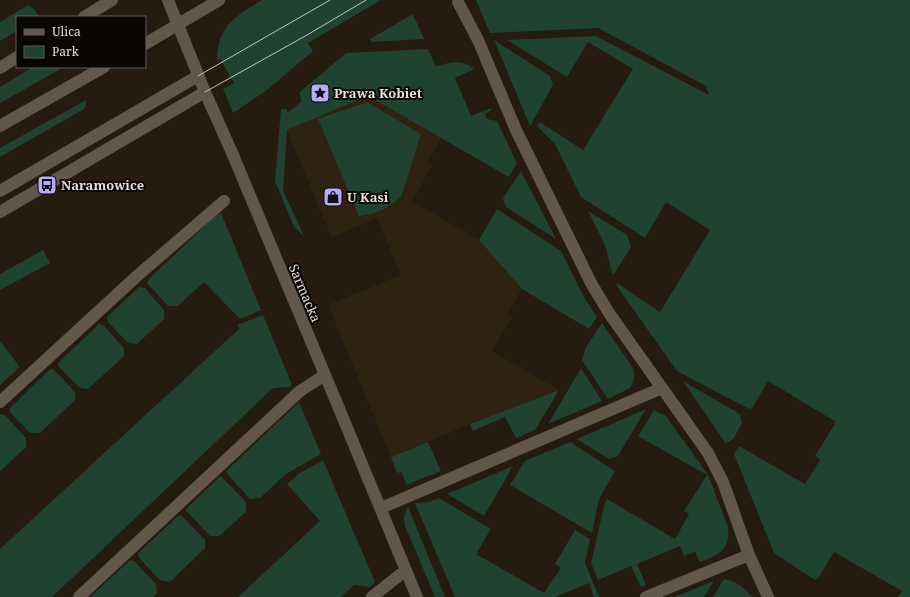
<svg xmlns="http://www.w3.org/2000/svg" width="910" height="597" font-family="'Noto Serif',serif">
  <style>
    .built { fill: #2f2210 }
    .green { fill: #1f4231 }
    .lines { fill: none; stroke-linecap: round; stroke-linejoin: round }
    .minor { stroke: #625749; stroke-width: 12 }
    .tram { stroke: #ccc5bd; stroke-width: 1 }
    .labels { text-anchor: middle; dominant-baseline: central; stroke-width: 4; stroke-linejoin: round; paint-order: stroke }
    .poi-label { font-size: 13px; font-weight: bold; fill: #e5dfd7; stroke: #0a0703; text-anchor: start }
    .street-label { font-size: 13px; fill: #e5dfd7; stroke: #0a0703 }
  </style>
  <rect width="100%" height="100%" fill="#251b0f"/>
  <path class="built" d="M368,96L441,138L427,163L432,166L412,201L479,240L522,289L507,314L512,317L492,351L559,390L470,424L391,457L328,305L401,275L377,218L333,237L330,234L287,130Z"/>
  <path class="green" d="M262,0H381L308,43L313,51L267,90L233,113L223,89L234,83L220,59L217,60C218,25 235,17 262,0Z
    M476,0H910V597H898L902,591L834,552L819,577L815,580L774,553L734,454L739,446L805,484L820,460L815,456L836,422L768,381L752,408L749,409L677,371L616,285L617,283L660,312L710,230L666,202L645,238L581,197L555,144L537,126L540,122L583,150L633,69L588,42L567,77L507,40L596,36L709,95L706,86L598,28L490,33Z
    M28,5L35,10L40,17H17V31L0,41V22Z
    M413,14L424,39L372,42L370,39Z
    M494,40L550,76L553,85L530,126Z
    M428,49L436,66C450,63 462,58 474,69L455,78L471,116L491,108L492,110L485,114L487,119L497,121L517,163L509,177L368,96L287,130L283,190L304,236L294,227L275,181L281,109H286L288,112L302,101L299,94L301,91L346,53Z
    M33,67H64L0,103V87Z
    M86,100V106L84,109L0,157V148Z
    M367,102L421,134L401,197L384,209L372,214L359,216L318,119Z
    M521,171L556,239L506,207L503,198Z
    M497,209L561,251L585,299L597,317L589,329L522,289L479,240Z
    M588,211L627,235L631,247L614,274L612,273L605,245Z
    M221,213L261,310L240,319L204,282L178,306H168L147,283L149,279L212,219Z
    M43,250L50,263L0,290V274Z
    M139,287H141L145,288L164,310V319L137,344L128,343L108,322L107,317Z
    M263,315L292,385L290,387L273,388L52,597H0V549L240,328L237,325Z
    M602,323L631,365C636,373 635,380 630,388L608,399L582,360L586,347Z
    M99,324L104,326L124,348V356L88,389L80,388L59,367L58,363Z
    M0,341L20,367L0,385Z
    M581,368L602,401L548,424Z
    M53,369L75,392V400L40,433H30L10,412L9,409L49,370Z
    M683,381L740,414L742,423L734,438L726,444Z
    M559,390L535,430L516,438L505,417L473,431L470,424Z
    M299,402L321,454L286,474L260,498L250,499L228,475L226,471Z
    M646,409L618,456L609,459L577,439Z
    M654,410L666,416L706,472L709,477L728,527C731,550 718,555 700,562L695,552L684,556L680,546L637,564L646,585L641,587L631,566L598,580L591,563L605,502L607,499L675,539L689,514L684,511L707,475L638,436Z
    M2,414L6,416L26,438V447L0,471V415Z
    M428,442L441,471L406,485L402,472L399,473L396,471L391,457Z
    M570,442L615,471L599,499L592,533L510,485L525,461Z
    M323,460L375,582L370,587L354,585L341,597H238L320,521L287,484L300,473Z
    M513,466L484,516L447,494Z
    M220,476L223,478L246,502V512L219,536H210L188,513L186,511V509Z
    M439,498L491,529L476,554L544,593L561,568L555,564L575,530L590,539L585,563L599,597H594L589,583L555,597H455L415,503L430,502Z
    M408,507L445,597H435L405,526L404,517Z
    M179,515L182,516L205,540V548L170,582L160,580L139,558L138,553Z
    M131,560L135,562L156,584L157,594L153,597H90L129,561Z
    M724,579C735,580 745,588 752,597H713Z
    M714,581L704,597H674Z"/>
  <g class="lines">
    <path class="minor" d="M168,0L205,92L233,155L338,406L417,597
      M458,2L478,40L516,130L591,283L609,313L708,453L723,482L749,555L768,597
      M84,17L112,0
      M145,44L219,0
      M0,68L17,57
      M0,126L104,67
      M0,191L198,76
      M0,212L205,92
      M0,402L137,276L224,201
      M381,508L662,388
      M79,597L300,391L325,375
      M372,597L406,570
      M646,597L749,555"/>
    <path class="tram" d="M198,76L330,0
      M205,92L307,35L366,0"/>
  </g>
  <defs>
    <symbol id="sight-square" viewBox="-11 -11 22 22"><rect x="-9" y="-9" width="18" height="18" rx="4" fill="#b4acf9" stroke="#0a0703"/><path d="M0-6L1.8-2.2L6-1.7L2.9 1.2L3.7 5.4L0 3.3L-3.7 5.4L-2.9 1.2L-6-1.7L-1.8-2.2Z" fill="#111"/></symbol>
    <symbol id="bus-square" viewBox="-11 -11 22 22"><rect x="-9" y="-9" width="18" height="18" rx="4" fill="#b4acf9" stroke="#0a0703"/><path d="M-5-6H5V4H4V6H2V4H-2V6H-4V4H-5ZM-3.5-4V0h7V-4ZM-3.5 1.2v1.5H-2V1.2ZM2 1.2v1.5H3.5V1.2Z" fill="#111"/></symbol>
    <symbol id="shop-square" viewBox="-11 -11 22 22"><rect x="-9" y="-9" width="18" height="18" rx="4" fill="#b4acf9" stroke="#0a0703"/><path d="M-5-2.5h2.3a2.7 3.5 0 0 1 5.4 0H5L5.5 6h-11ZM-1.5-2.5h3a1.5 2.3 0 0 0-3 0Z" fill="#111"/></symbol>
  </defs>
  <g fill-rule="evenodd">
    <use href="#sight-square" x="309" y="82" width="22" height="22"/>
    <use href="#bus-square" x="36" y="174" width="22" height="22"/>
    <use href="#shop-square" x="322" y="186" width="22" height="22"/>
  </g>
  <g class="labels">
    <g class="poi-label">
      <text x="334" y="93">Prawa Kobiet</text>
      <text x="61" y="185">Naramowice</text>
      <text x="347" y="197">U Kasi</text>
    </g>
    <g class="street-label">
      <text transform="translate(305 293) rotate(67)">Sarmacka</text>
    </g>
  </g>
  <rect x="16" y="16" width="130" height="52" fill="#0a0703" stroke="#625d58"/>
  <rect x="24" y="29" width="20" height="6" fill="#625749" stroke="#625d58"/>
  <text x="52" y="36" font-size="12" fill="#e5dfd7">Ulica</text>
  <rect x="24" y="46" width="20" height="12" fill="#1f4231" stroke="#625d58"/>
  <text x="52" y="56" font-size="12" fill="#e5dfd7">Park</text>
</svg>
